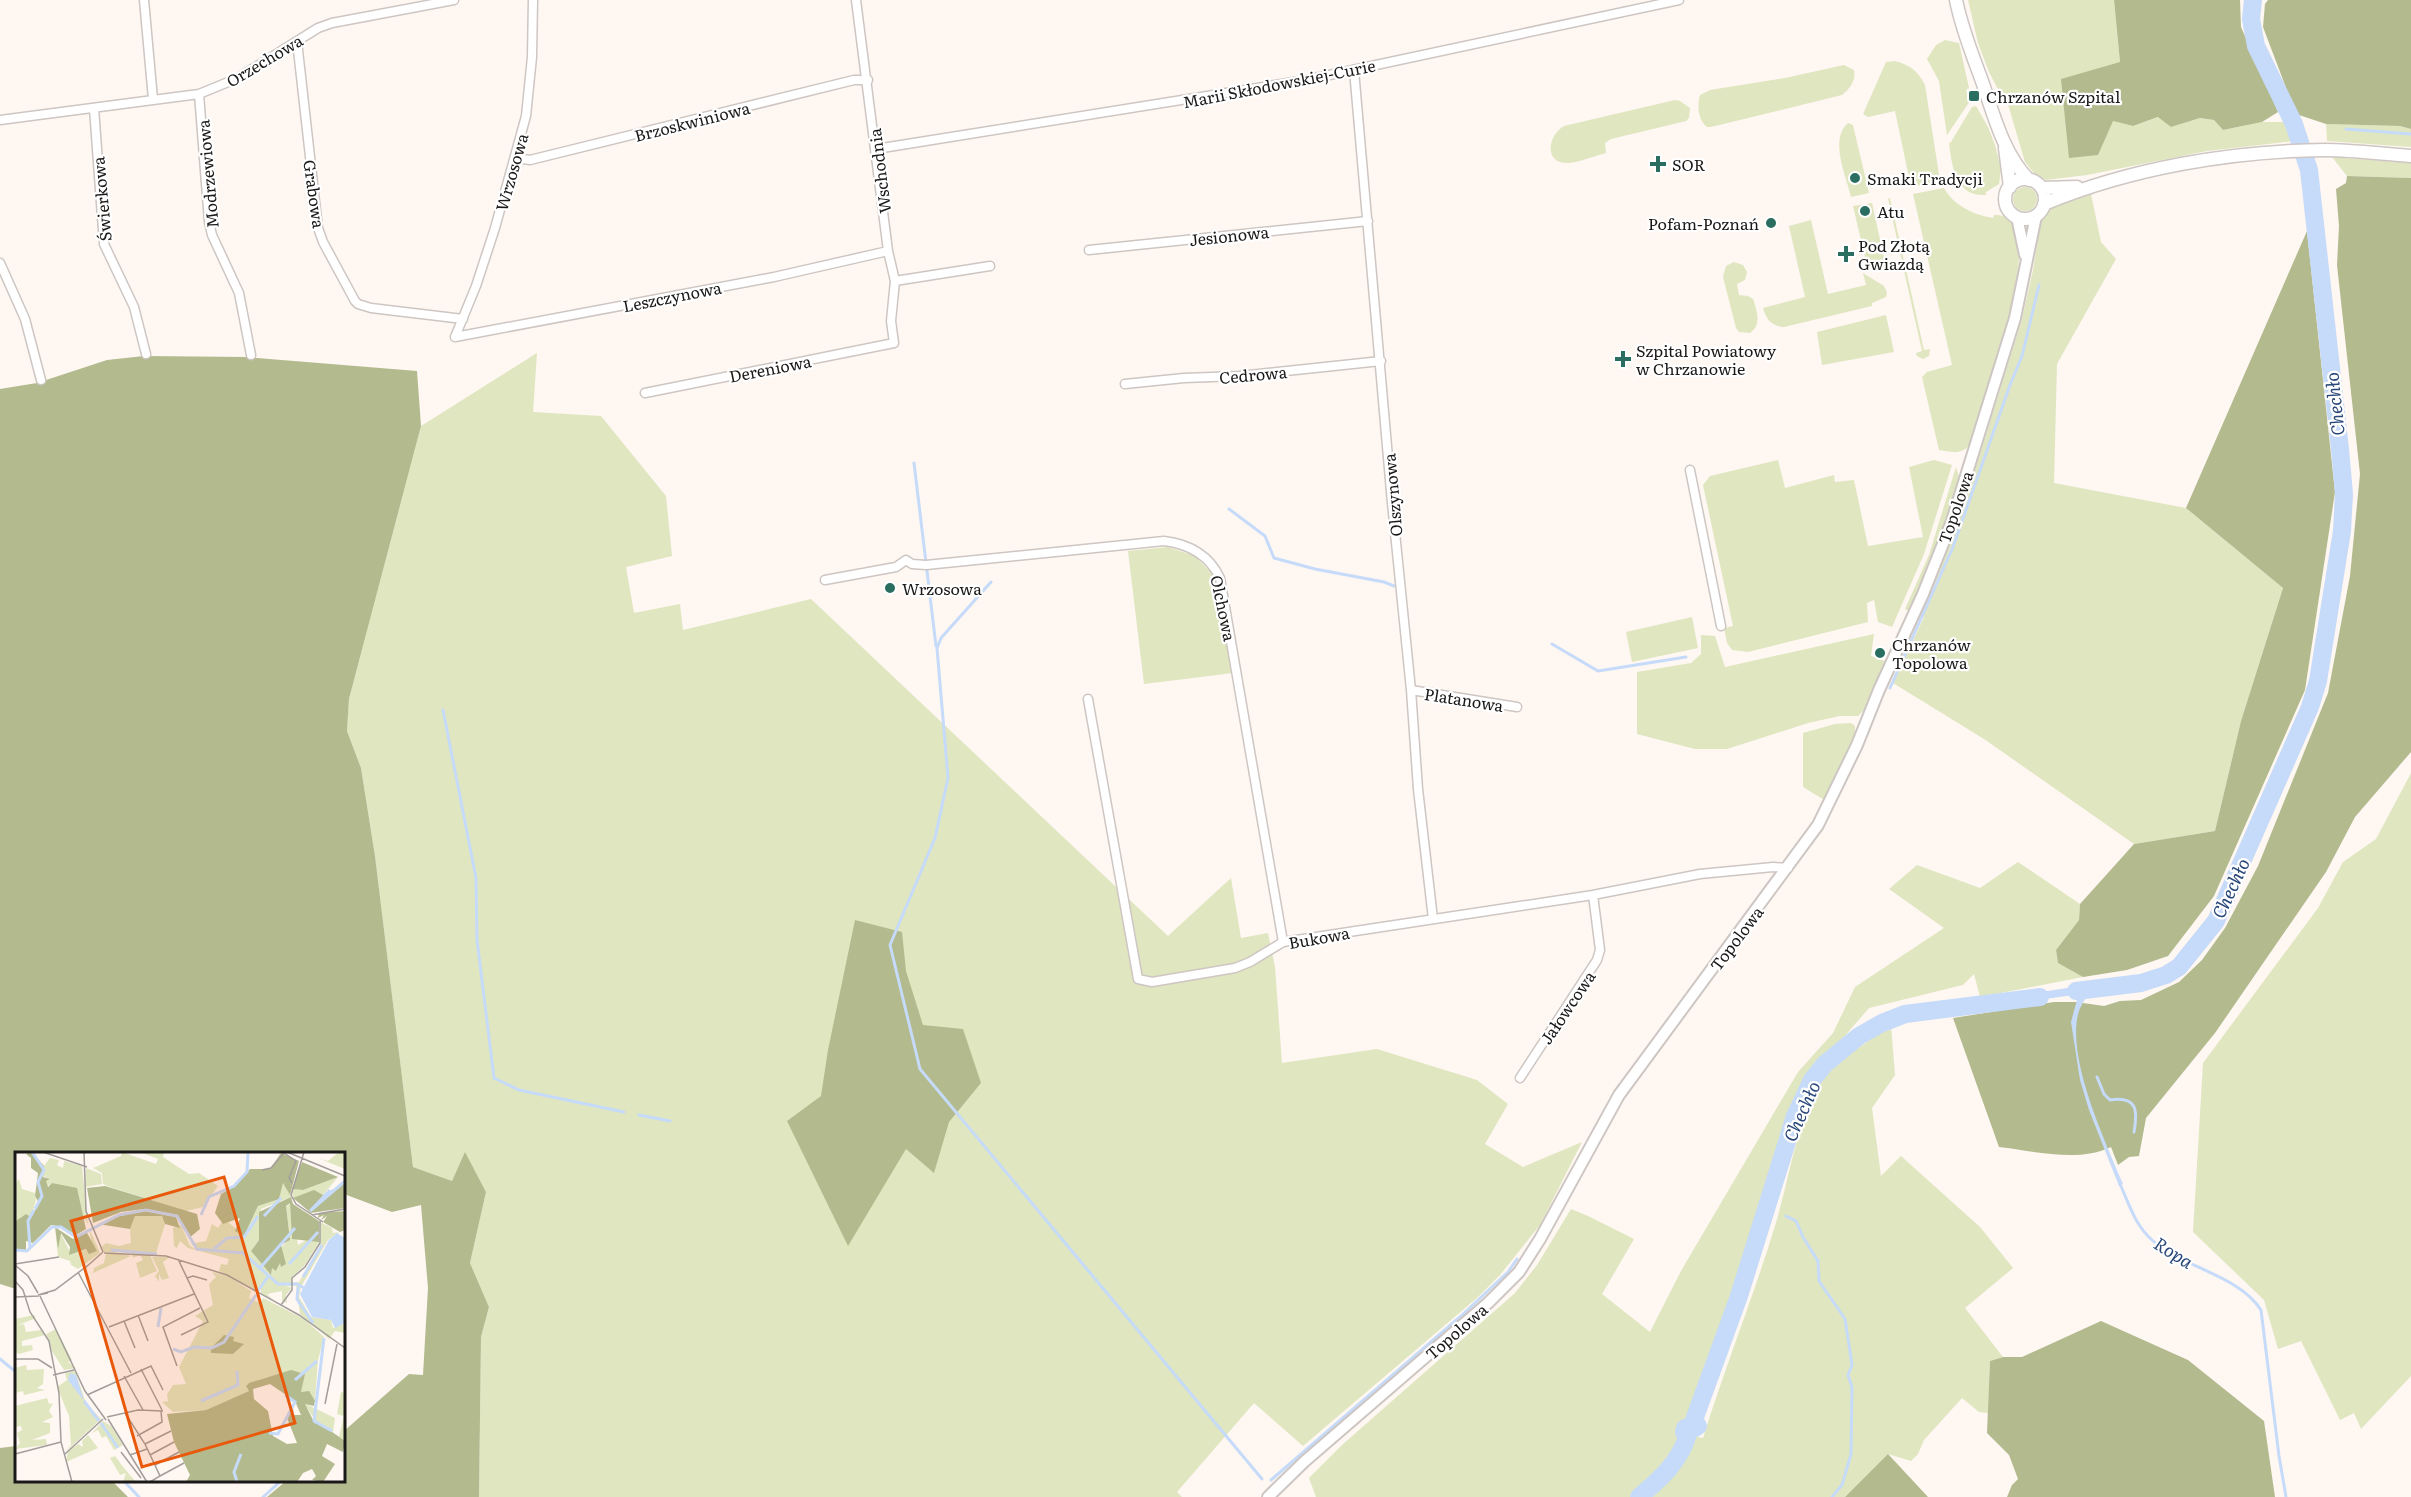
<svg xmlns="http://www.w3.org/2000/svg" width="2411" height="1497" font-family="Literata,serif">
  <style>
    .green { fill: #e0e6c0 }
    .forest { fill: #b3ba8e }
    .water { fill: #c6daf9 }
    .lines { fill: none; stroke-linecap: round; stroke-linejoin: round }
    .stream { stroke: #c6daf9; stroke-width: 3 }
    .river { stroke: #c6daf9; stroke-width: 18 }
    .minor-casing { stroke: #cdc6c2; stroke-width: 11 }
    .tertiary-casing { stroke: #cdc6c2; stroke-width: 14 }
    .secondary-casing { stroke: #cdc6c2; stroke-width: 15 }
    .minor { stroke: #fff; stroke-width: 8 }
    .tertiary { stroke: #fff; stroke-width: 10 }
    .secondary { stroke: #fff; stroke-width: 12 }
    .poi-dot { fill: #2a6e61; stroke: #fff; stroke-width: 2 }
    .labels { text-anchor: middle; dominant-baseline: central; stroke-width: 4.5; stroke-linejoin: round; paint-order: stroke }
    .street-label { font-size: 16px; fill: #1b1918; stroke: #fff }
    .poi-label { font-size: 16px; fill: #1b1918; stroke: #fff; text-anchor: start }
    .water-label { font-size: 18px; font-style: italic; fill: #294879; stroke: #fff }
    .inset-river { fill: none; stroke: #c6daf9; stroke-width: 3 }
    .inset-road { fill: none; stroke: #a39e9b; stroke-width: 1.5 }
    .view { fill: #e8590c; fill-opacity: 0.15; stroke: #e8590c; stroke-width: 3 }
    .inset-edge { fill: none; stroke: #1b1918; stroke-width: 3 }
  </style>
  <rect width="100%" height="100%" fill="#fef7f2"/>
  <path class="green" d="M1968,0H2114L2120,62L2113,121L2133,126L2159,117L2171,127L2200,118L2214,120L2223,130L2262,122H2286L2294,141L2207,151L2087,175L2046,180L2033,172L2025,162L2007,101H2004L1989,72L1978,43Z
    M1945,40L1959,43L1969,88L1966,90L1970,101L1947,135L1939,81L1927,59L1936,45Z
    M1895,61C1910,65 1918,71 1925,85L1940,181L1911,187L1895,111L1868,117L1863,114L1886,62Z
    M1844,65L1854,70C1856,81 1850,88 1842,95L1711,127H1707C1698,120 1697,106 1700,95L1710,90L1785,78Z
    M1675,100L1680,101L1690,108L1689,118L1686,121L1611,139L1605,143L1606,153C1594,156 1580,162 1568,163C1544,164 1547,136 1564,126Z
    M1976,106L1988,127L1995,145L2001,168L1999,184L1986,192V195C1955,197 1952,166 1949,143L1951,142L1972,107Z
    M1848,123L1853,125L1869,193L1851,197C1846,175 1829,140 1848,123Z
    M2326,124L2400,126L2411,129V147L2327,141Z
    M2332,157L2411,163V178L2347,176Z
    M2013 199a12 12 0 1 1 24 0a12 12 0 1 1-24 0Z
    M1944,188C1953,205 1974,215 1993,218L1994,215C2001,215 2009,216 2014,223C2036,257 1984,405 1970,445C1961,455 1951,452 1939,450L1922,377L1927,372L1952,365L1913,194Z
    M2091,194L2101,242L2116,259L2057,364L2054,483L2186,508L2283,588L2241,721L2215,831L2134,844L1984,739L1893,683L1924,617L1920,614L1929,597L1976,467L2022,319L2033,270L2041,220L2048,210L2054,206Z
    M1890,198L1924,350L1930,349L1929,356L1923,359L1917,356L1916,353L1922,351L1888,199Z
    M1872,203L1886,267L1884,270H1880L1865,257L1853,206Z
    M1811,220L1828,294L1866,285L1863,273L1884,286L1887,293L1886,297L1872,303V306L1784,327C1771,326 1766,319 1763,308L1805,297L1789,226Z
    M1734,262L1743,265L1747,272L1745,280L1737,284L1739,295L1748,296L1753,299C1757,311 1762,325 1750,333L1739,332L1736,328L1723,277L1726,266Z
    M1886,315L1894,352L1822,365L1817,332Z
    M537,353L533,412L601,416L666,496L672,556L626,567L634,613L680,604L683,630L811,599L1168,936L1231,878L1241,938L1268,933L1275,967L1282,1063L1377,1049L1477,1080L1508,1104L1485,1144L1523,1167L1582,1142L1540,1225L1500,1275L1478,1297L1303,1446L1254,1403L1177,1492L1182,1497H479L481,1337L489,1307L470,1263L486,1192L465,1153L452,1181L413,1167L375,856L361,768L347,731L349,699L421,426Z
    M1778,460L1785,488L1834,475L1835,482L1854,480L1868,546L1923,537L1909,467L1934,460L1952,465L1924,554L1892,627L1878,622L1874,600L1867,603L1868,622L1748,652L1732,650L1727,643L1724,628L1733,626L1703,485L1710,476Z
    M1956,467L1960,480L1947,519L1909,611L1905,609L1929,555Z
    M1168,547L1195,556L1216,578L1233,673L1144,684L1128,551Z
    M1692,617L1698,648L1632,662L1626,632Z
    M1874,634L1871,656L1885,661L1864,710L1858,716H1840L1808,723L1727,749H1695L1637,734V672L1691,663L1701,654V635L1715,636L1725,667Z
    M1851,723L1855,726V733L1826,801L1803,787V733L1835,724Z
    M2411,773V1376L2361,1429L2354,1413L2340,1420L2301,1341L2278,1349L2264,1300L2193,1232L2203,1063L2318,908L2343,862L2376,839Z
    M2018,862L2080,904L2079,920L2056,950L2058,963L2083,977L1980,997L1974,974L1963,985L1869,1008L1804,1083L1790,1118L1738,1284L1679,1450C1667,1469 1652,1483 1634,1497H1316L1309,1478L1342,1445L1515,1293L1537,1265L1571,1209L1588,1216L1634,1239L1602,1294L1650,1332L1681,1271L1798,1072L1833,1033L1855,987L1944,928L1889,889L1917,865L1980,888Z
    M1891,1025L1895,1075L1872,1108L1881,1176L1901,1156L1980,1227L2013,1268L1965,1308L2003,1357L1990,1361L1988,1413L1979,1412L1962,1398L1924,1440L1918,1454L1911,1461L1888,1454L1845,1497H1643C1668,1475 1678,1466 1691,1435L1703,1438C1725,1367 1753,1298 1775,1226C1790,1177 1796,1123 1822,1078C1827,1068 1878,1035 1891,1025Z"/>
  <path class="forest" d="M2114,0H2240L2241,27L2278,112L2262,122L2223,130L2214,120L2200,118L2171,127L2158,117L2133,126L2113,121L2098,155L2069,158L2061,79L2120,62Z
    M2268,0H2411V129L2400,126L2326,124L2296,114L2263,27L2265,4Z
    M2347,176L2411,178V752L2355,817L2326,872L2215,1033L2146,1118L2139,1156L2129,1157L2118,1165L2111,1147C2078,1163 2034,1151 1999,1147L1953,1018L2054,1002H2076L2104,1006L2120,1001L2141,1000L2179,982L2202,960L2225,928L2258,866L2328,693L2350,576L2360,474L2337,265L2339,226L2336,189L2346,183Z
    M2307,231L2335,492L2305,690L2214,896L2168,956L2127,970L2083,977L2058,963L2056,950L2079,920L2080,904L2134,844L2215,831L2241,721L2283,588L2186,508Z
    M144,356L245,357L417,371L421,426L349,699L347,731L361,768L375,856L413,1167L452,1181L465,1152L486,1192L470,1263L489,1307L481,1337L479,1497H267L286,1481L344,1480V1431L409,1374L423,1375L428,1288L421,1205L392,1212L344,1194V1154H16V1289L0,1284V389L37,383L107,360Z
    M855,920L902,932L906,971L923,1025L963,1029L981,1083L949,1122L934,1173L906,1149L848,1246L787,1121L821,1096L828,1050Z
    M2101,1321L2188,1360L2264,1421L2275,1497H2007L2012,1485L2018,1479L2009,1455L1987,1433L1990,1361L2003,1357H2022Z
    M16,1446V1480L112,1481L128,1497H0V1448Z
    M1888,1454L1928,1497H1845Z"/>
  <path class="water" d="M2099,983L2101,992L2088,994C2085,1000 2081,1005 2079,1011C2065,1056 2105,1141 2123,1184L2119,1186L2089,1110L2080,1080L2071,1022L2078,996L2074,995L2016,1003L2017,996Z"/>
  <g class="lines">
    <path class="stream" d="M2289,126L2294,124L2301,126
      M2346,129L2411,134
      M914,463L936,646
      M1229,509L1265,536L1274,558L1315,569L1384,582L1394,586
      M991,582L941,638L937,648L948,778L935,838L890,945L920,1069L1262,1479
      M1552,644L1598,671L1686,657
      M1890,688L1953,547L2010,385L2022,356L2039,285
      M443,710L476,878L477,940L494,1078L519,1090L624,1112
      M2097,1077L2104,1094L2110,1100C2137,1096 2138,1110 2134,1132
      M639,1115L670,1121
      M1771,1181L1774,1184
      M2120,1184C2129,1204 2135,1225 2152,1240C2183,1268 2239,1275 2261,1310L2279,1456L2286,1497
      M1773,1186L1777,1190
      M1786,1216L1796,1221L1803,1237L1818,1261L1819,1281L1845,1319L1852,1365L1848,1375L1852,1387L1851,1454L1842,1485L1832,1497
      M0,1359L16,1372
      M123,1480L139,1497
      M1271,1480L1461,1316L1508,1272L1517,1259
      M263,1497L282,1480"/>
    <path class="river" d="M2076,991L2141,983L2166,975L2179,967L2216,921L2310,707L2318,681L2342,531L2344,494L2340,449L2309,170L2294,124L2256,46L2251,19L2253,0
      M1639,1497C1660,1479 1680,1462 1688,1434L1684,1432L1685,1428H1695L1698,1426L1694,1420L1739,1296L1795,1116L1812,1080L1825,1064L1859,1036L1882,1023L1905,1014L2040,997"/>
    <defs>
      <path id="minor" d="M144,0L153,99
        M297,41L318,228L323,242L355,301L358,304L371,308L463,319
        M1354,70L1392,503L1411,690L1418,789L1433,919
        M199,94L209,222L212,235L239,293L251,355
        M94,108L104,244L134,307L146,354
        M0,120L199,94L238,78L318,28L332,23L454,0
        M876,149L1306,80L1679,0
        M516,158L530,160L854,80H868
        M1089,250L1368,221
        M0,263L25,319L41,380
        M895,281L990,266
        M455,337L774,277L888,251
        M455,337L476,286L495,228L526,116L532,57L533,0
        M1125,384L1184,378L1239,376L1381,361
        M645,393L894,343L891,321L895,281L888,251L856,0
        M1690,470L1721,626
        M825,580L896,567L906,560L912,564L926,565L1164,541C1189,544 1209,555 1220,578L1283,942
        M1411,690L1517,707
        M1088,699L1138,979L1152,982L1235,968L1250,962L1283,942L1593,895L1700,874L1773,867L1788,868
        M1520,1078L1597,960L1600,950L1593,895"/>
      <path id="tertiary" d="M2017,217L2025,255
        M1268,1497L1305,1461L1488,1303L1519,1272L1540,1239L1619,1095L1818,825L1857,745L1879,690L1923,594L1952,521L2015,318L2036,216"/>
      <path id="secondary" d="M1956,0C1962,30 1973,56 1983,84C1994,116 2004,155 2029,180
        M2005,148L2010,187
        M2005 199a20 20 0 1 1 40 0a20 20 0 1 1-40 0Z
        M2042,188L2077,187
        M2044,204C2131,168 2231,151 2325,150C2353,150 2382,154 2411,156"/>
    </defs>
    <use href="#minor" class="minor-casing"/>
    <use href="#tertiary" class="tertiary-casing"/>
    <use href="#secondary" class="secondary-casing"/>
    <use href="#minor" class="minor"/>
    <use href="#tertiary" class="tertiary"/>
    <use href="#secondary" class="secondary"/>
  </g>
  <g class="poi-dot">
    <rect x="1968" y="90" width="12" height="12" rx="3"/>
    <path d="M1655 155h6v6h6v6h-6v6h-6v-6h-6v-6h6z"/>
    <circle cx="1855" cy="178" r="6"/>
    <circle cx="1865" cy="211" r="6"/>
    <circle cx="1771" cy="223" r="6"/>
    <path d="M1843 245h6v6h6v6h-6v6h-6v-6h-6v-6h6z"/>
    <path d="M1620 350h6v6h6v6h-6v6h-6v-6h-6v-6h6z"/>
    <circle cx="890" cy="588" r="6"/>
    <circle cx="1880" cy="653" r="6"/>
  </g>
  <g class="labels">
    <g class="street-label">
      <text transform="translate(264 60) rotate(-31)">Orzechowa</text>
      <text transform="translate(1279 83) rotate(-11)">Marii Skłodowskiej-Curie</text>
      <text transform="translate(692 121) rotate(-14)">Brzoskwiniowa</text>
      <text transform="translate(879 171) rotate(-97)">Wschodnia</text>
      <text transform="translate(511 172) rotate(-74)">Wrzosowa</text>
      <text transform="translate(207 174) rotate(-95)">Modrzewiowa</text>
      <text transform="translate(315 194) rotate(82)">Grabowa</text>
      <text transform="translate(101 199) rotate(-95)">Świerkowa</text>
      <text transform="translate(1229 235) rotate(-6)">Jesionowa</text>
      <text transform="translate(672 296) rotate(-11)">Leszczynowa</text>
      <text transform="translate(770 368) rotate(-11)">Dereniowa</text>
      <text transform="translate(1253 374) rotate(-5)">Cedrowa</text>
      <text transform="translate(1392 495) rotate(-95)">Olszynowa</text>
      <text transform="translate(1955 507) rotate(-71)">Topolowa</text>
      <text transform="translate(1224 608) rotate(78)">Olchowa</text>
      <text transform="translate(1464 699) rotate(9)">Platanowa</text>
      <text transform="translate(1319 937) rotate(-10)">Bukowa</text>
      <text transform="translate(1736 938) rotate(-53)">Topolowa</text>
      <text transform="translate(1567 1007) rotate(-56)">Jałowcowa</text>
      <text transform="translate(1456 1331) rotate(-41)">Topolowa</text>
    </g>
    <g class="poi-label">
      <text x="1986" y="96">Chrzanów Szpital</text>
      <text x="1672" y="164">SOR</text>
      <text x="1867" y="178">Smaki Tradycji</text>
      <text x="1877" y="211">Atu</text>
      <text x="1759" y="223" text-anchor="end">Pofam-Poznań</text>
      <text x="1858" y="245">Pod Złotą<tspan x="1858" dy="18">Gwiazdą</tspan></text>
      <text x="1636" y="350">Szpital Powiatowy<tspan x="1636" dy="18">w Chrzanowie</tspan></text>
      <text x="902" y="588">Wrzosowa</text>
      <text x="1892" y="644">Chrzanów<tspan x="1892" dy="18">Topolowa</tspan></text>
    </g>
    <g class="water-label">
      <text transform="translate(2334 404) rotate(-96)">Chechło</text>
      <text transform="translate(2230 888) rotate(-65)">Chechło</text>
      <text transform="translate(1801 1111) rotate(-66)">Chechło</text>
      <text transform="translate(2174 1252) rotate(32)">Ropa</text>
    </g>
  </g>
  <g transform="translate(15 1152)">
    <rect width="330" height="330" fill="#fef7f2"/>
    <path d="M107,0L141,12L143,7L125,0H149L148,5L163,15L174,22L184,21L203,34L188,55L171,59L95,35L88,32L87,21L78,16L106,4ZM324,0H330V17L303,6L313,9ZM35,6L48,9L44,8L42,13L48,16L49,9L67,14L73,73L54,36L37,31L32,34L30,28L35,27L28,24L29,14ZM71,16L86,22L87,32L70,35ZM323,25L308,43L301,40L278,46L277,37L288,38ZM4,27L7,37L20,41L21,48L16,65L1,69L0,32ZM268,30L276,45L246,57L244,88L236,99L256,123L257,115L262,119L265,109L269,108L265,96L275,87L271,55L275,51L277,87H282L283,93L293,87L305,89L289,114L277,125V131L284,130L306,94L305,70L317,76L318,81L324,80L313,88L287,133L271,134L277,136L271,143L272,151L267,149V139L252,142L259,149L246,142V134L240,138L204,119L206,112L212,113L214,107L173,96L165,89L162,96L159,94L158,76L166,73L175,94L182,98L224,101L183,97L176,92L191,89L197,72L203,76L207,70H213L229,84L243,54L264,46ZM120,64H147L150,72L141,101L89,100L85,96L91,91L104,94L116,91L115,77ZM40,75L43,94L45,80L56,102L77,96L74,76L85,101L63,117L56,113L55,109L43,105ZM98,100L116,104L78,121L79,116L89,111L91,102ZM117,101L135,103L142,119L125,126L121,111L128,108L125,103L118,106ZM137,105H155L148,110L154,126L147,128L144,122V130L140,124L144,119ZM197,120L213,124L236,139L234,146L245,151L248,146L289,167L309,185L303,208L300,249L286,240L287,221L276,219L246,227L232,234L234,239L191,258L158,260L147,250L153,249L152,242L158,233L171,232L164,215L188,169L180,164L198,153L194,132L201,125ZM281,133L286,134L284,145L296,165L316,168L318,176L330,171V181L320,179L314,187L285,162ZM19,163L21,166L3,173L9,172L11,180L27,178L30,183L7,189V194L17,193L18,198L4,202L0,200V167ZM41,177L57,208L53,210L61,216L49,218L37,199L31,182ZM11,213L12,218L29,217L28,232L22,236L30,238L9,243L8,239L0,241V216ZM60,219L71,251L86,267L50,300L56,293L54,264L42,235L52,228L50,221ZM326,240L330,241V289L324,285L329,264L322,262ZM32,246L34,252L38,251L34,259L38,265L27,270L35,271V281L17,288L31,287L32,293L0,297L5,291L2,281L7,278L6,274L0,275V254ZM289,251L320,266L318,280L300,268ZM88,269L96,274L108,293L99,298L91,284L87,286L83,278L77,281ZM73,283L83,296L51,310L53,300L63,292L68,295L67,289ZM100,304L109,316L121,330H108L111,321L105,323L95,306Z" fill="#e0e6c0"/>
    <path d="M17,0L29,14L28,25L35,27L31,29L33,35L37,31L62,36L71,77L61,83L48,75L36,73L18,91L11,89V98H5L0,96L1,69L11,62L16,65L24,51L20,44L23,21L16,16V6L11,2ZM266,1L284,9L275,43L268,31L264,47L243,54L229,84L220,79L225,66L208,72L200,61L206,42L220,34L235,17H255ZM287,10L323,25L288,38L277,37ZM330,31V56L296,61L278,46L299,38L308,43ZM90,34L182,62L185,77L174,86L163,63L129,57L106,60L78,71L72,36ZM276,45L278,52L304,69V90L277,87L275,51L271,54L275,88L266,93L271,112L266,115L265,111L261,119L257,116L256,123L236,99L244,88V60ZM130,59L161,65L165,76L150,72L147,64H120L115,77L83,72L109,62ZM330,59V78L325,80L308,70L312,64L306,68L309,63L303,66L304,61ZM40,75L58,87L71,79L82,99L74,102L71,97L54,103L55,95L46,81L43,97ZM209,183L219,185L218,189L229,192L218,202L196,201V196ZM276,218L290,222L286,240L294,239L300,249L299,254L290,252L300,272V268L330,289L328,300L312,292L307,304L320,312L308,330L297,328L301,324L297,317L288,321L282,330H171L175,323L159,290L152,262L191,258L234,239L231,234L234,231ZM255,232L280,249L286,263H279L278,256L272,266L282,291L272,292L258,284L253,259L239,247L238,237Z" fill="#b3ba8e" fill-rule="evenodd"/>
    <path d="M322,81L330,86V171L320,176L316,168L297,165L285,142L314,88ZM55,221L61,223L69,249L53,228Z" fill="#c6daf9"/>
    <path class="inset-river" d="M17,0L29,18L23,30L27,44L20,57M297,57L315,38M295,59L330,29M186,63L194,45L219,34L232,20L233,0M249,64L266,46M15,96L13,69L19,58M199,97L212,86L229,85L243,64M0,98L12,99L37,75H46L61,85L104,63L131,58L162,64L182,97L228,101L263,132H282L289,136M96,98L142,102M274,112L303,80M246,115L280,76M288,125L307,93M283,135L282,147L298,171M243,139L254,123M143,175L146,156M309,186L299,269L317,279M158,197L166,200L179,195L197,196L209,190L241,143M280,228L302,209M69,249L84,269M186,249L223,233L222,219M86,271L103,296M254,281L263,282L280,250L270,243M222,330L219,320L226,302"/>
    <path class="inset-road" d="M28,0L72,15M69,0L71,59L88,100M272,0L330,24M289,0L276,43L281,52L308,70M247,18L256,16L269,1L281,9L274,26L277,31M297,63L330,57M89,101L151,104L212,123L284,163L330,196M163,107L193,170L166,183M0,112L44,105M0,113L13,124L23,141M70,116L88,100M63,120L116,221M172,126L178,124L192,128M0,129L8,138L15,160L34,189L44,241L46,290L57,330M33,141L23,143L40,138L72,114M25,144L70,239L91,268M0,145L24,144M266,153L277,138V126L290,115L305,91V69M123,163L133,189M109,169L120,196M94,175L179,142M0,207H23L37,216M162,214L148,175L185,156M126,217L147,258M38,223L59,218M109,224L128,258M72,243L136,214L148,238M310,252L322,192M110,261L130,292L145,324L135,330M92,265L123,258L148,259M93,267L132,330M122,284L147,270L146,259M130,292L156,279M106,300L126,326M0,302L46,290M50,302L88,267M115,303L132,297M135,303L159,290M140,313L164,300M145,324L169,311"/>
    <path class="view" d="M209,25L280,271L127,315L56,69Z"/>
    <rect width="330" height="330" class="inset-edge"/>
  </g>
</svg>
